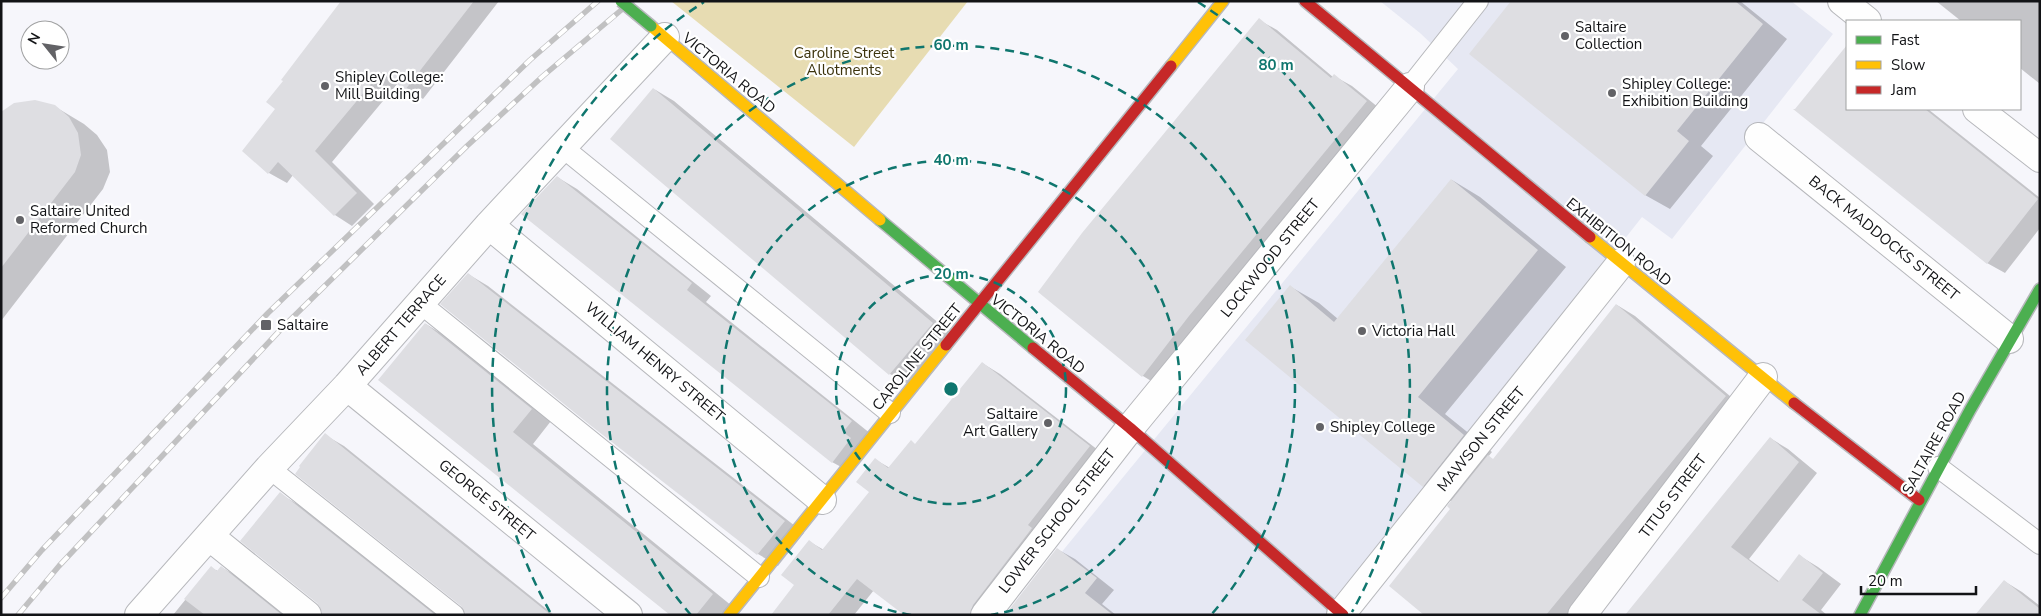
<svg xmlns="http://www.w3.org/2000/svg" width="2041" height="616" font-family="'Nunito Sans',sans-serif">
  <style>
    .built { fill: #e6e8f3 }
    .green { fill: #e7dcb2 }
    .shadow { fill: #0003 }
    .building { fill: #dedee2 }
    .lines { fill: none; stroke-linecap: round; stroke-linejoin: round }
    .lane-casing { stroke: #b7b8bc; stroke-width: 22 }
    .street-casing { stroke: #b7b8bc; stroke-width: 30 }
    .fast-casing { stroke: #b7b8bc; stroke-width: 14 }
    .slow-casing { stroke: #b7b8bc; stroke-width: 14 }
    .jam-casing { stroke: #b7b8bc; stroke-width: 14 }
    .lane { stroke: #fefefe; stroke-width: 20 }
    .street { stroke: #fefefe; stroke-width: 28 }
    .fast { stroke: #4caf50; stroke-width: 11 }
    .slow { stroke: #ffc107; stroke-width: 11 }
    .jam { stroke: #c62828; stroke-width: 11 }
    .rail-casing { stroke: #c1c1c2; stroke-width: 5.5 }
    .rail { stroke: #fff; stroke-width: 4; stroke-dasharray: 11; stroke-linecap: butt }
    .fast-bridge-casing { stroke: #b7b8bc; stroke-width: 14; stroke-linecap: butt }
    .fast-bridge { stroke: #4caf50; stroke-width: 11 }
    .ring { fill: none; stroke: #0f766e; stroke-width: 2.5; stroke-dasharray: 9 6 }
    .poi-dot { fill: #626266; stroke: #fff; stroke-width: 2 }
    .labels { text-anchor: middle; dominant-baseline: central; stroke-width: 4.5; stroke-linejoin: round; paint-order: stroke }
    .poi-label { font-size: 15px; fill: #121316; stroke: #fff; text-anchor: start }
    .park-label { font-size: 15px; fill: #3c330c; stroke: #fff }
    .street-label { font-size: 15px; fill: #121316; stroke: #fff }
    .centre { fill: #0f766e; stroke: #fff; stroke-width: 2.5 }
    .ring-label { font-size: 15px; text-anchor: middle; font-weight: bold; fill: #0f766e; stroke: #fff; stroke-width: 4.5; stroke-linejoin: round; paint-order: stroke }
  </style>
  <rect width="100%" height="100%" fill="#f6f6fb"/>
  <path class="built" d="M1380,1H1791L1833,34L1672,239L1642,217L1328,615H1010L1458,69L1420,33Z"/>
  <path class="green" d="M671,1H968L854,147Z"/>
  <path class="shadow" d="M343,1H499L423,99L398,83L332,162L374,204L352,226L335,215L293,175L287,183L269,173L243,151L276,109Z
    M1536,1H1740L1787,39L1701,146L1713,156L1670,209L1645,195Z
    M1936,1H2040V84L2020,68V21H1961Z
    M1259,20L1277,30L1333,77L1334,76L1352,86L1384,112L1161,387L1143,376L1040,291Z
    M1847,47V109H1928L2040,198V228L2005,273L1987,263L1796,110Z
    M654,89L674,101L953,335L910,385L890,374Z
    M54,106L84,124L97,135L107,150L110,172L103,189L1,321V113Z
    M557,177L577,189L711,296L706,302L871,434L852,473L832,462Z
    M1452,180L1480,197L1566,267L1445,414L1492,452L1488,457L1494,460L1617,305L1635,316L1743,407L1572,615H1426L1452,502L1423,486L1291,287L1319,303L1338,319Z
    M468,274L488,286L804,533L778,566L758,554L591,424Z
    M426,324L445,336L551,421L533,444L732,606L725,615H671L380,380Z
    M982,363L1000,374L1107,457L991,615H906L874,590L854,615H772L796,585L810,542L824,550L871,492L876,460L890,468L916,445Z
    M325,435L344,446L554,615H467L466,610Z
    M1770,438L1788,449L1817,473L1749,559L1780,582L1800,556L1818,567L1841,584L1821,610L1827,615H1627Z
    M280,494L299,505L438,615H323Z
    M1057,549L1075,559L1114,590L1102,604L1116,615H1006Z
    M221,567L240,578L285,615H173L211,568L218,571Z
    M2004,581L2022,592L2040,606V615Z"/>
  <path class="building" d="M341,1H474L405,90L381,72L315,151L357,193L334,216L278,162L268,174L242,151L275,109L266,102L283,81L281,80Z
    M1511,1H1735L1763,24L1677,131L1689,141L1645,196L1469,54Z
    M1259,18L1331,78L1334,74L1367,101L1189,316L1142,377L1038,292L1082,233Z
    M1847,45V109H1925L2038,199L1987,264L1793,109H1795Z
    M653,88L933,323L889,375L610,139Z
    M35,100L55,105L69,117L78,133L81,155L75,172L1,268V112L14,103Z
    M557,176L692,283L687,290L852,421L843,432L851,438L832,463L521,214Z
    M1451,179L1538,250L1418,397L1464,435L1423,487L1245,340L1290,285L1334,322Z
    M468,273L785,521L757,555L590,425L440,304Z
    M1616,304L1726,396L1546,615H1424L1389,586L1450,509L1447,506L1488,455L1493,459Z
    M425,323L532,409L513,432L713,594L696,615H670L378,380Z
    M982,362L1090,446L1028,525L1032,528L973,605L970,615H904L857,579L828,615H771L794,585L781,575L809,540L822,550L869,492L856,482L875,458L888,468L911,440L915,444Z
    M325,433L481,559L551,615H466L461,606L295,474L300,467L299,466Z
    M1770,437L1799,462L1731,547L1778,582L1799,554L1823,573L1802,600L1822,615H1625Z
    M280,492L435,615H322L321,609L317,603L240,541Z
    M1057,548L1097,578L1085,593L1113,615H1005Z
    M211,566L217,571L221,566L282,615H205L184,599Z
    M2004,580L2040,609V615H1975Z"/>
  <g class="lines">
    <defs>
      <path id="lane" d="M1410,87L1478,1
        M561,146L890,413
        M420,303L759,577
        M1938,467L2040,544
        M269,468L454,615"/>
      <path id="street" d="M1842,1L1867,21
        M1977,109L2040,158
        M1759,137L2009,339
        M489,225L822,500
        M347,386L628,615
        M209,536L307,615
        M1341,614L1621,263
        M139,615L269,468L347,386L489,225L665,37
        M985,615L1130,428L1410,87
        M1582,615L1763,377"/>
      <path id="fast" d="M880,220L1033,348
        M1860,615L1970,410L2040,289"/>
      <path id="slow" d="M651,26L880,220
        M1171,66L1223,1
        M1590,237L1794,403
        M729,615L946,345"/>
      <path id="jam" d="M1305,1L1590,237
        M946,345L1171,66
        M1033,348L1130,428L1343,615
        M1794,403L1919,500"/>
    </defs>
    <use href="#lane" class="lane-casing"/>
    <use href="#street" class="street-casing"/>
    <use href="#fast" class="fast-casing"/>
    <use href="#slow" class="slow-casing"/>
    <use href="#jam" class="jam-casing"/>
    <use href="#lane" class="lane"/>
    <use href="#street" class="street"/>
    <use href="#fast" class="fast"/>
    <use href="#slow" class="slow"/>
    <use href="#jam" class="jam"/>
    <defs>
      <path id="rail" d="M1,598L42,550L268,313L530,60L598,1
        M18,615L59,566L284,326L467,146L543,76L632,1"/>
    </defs>
    <use href="#rail" class="rail-casing"/>
    <use href="#rail" class="rail"/>
    <defs>
      <path id="fast-bridge" d="M621,1L651,26"/>
    </defs>
    <use href="#fast-bridge" class="fast-bridge-casing"/>
    <use href="#fast-bridge" class="fast-bridge"/>
  </g>
  <g class="ring">
    <circle cx="951" cy="389" r="115"/>
    <path d="M911 615A229 229 0 1 1 991 615"/>
    <path d="M691 615A344 344 0 1 1 1211 615"/>
    <path d="M550 612A459 459 0 0 1 704 2M1198 2A459 459 0 0 1 1352 612"/>
  </g>
  <g class="poi-dot">
    <circle cx="1565" cy="36" r="5"/>
    <circle cx="325" cy="86" r="5"/>
    <circle cx="1612" cy="93" r="5"/>
    <circle cx="20" cy="220" r="5"/>
    <rect x="260" y="319" width="12" height="12" rx="2.5"/>
    <circle cx="1362" cy="331" r="5"/>
    <circle cx="1048" cy="423" r="5"/>
    <circle cx="1320" cy="427" r="5"/>
  </g>
  <g class="labels">
    <g class="poi-label">
      <text x="1575" y="27">Saltaire<tspan x="1575" dy="17">Collection</tspan></text>
      <text x="335" y="77">Shipley College:<tspan x="335" dy="17">Mill Building</tspan></text>
      <text x="1622" y="84">Shipley College:<tspan x="1622" dy="17">Exhibition Building</tspan></text>
      <text x="30" y="211">Saltaire United<tspan x="30" dy="17">Reformed Church</tspan></text>
      <text x="277" y="325">Saltaire</text>
      <text x="1372" y="331">Victoria Hall</text>
      <text x="1038" y="414" text-anchor="end">Saltaire<tspan x="1038" dy="17">Art Gallery</tspan></text>
      <text x="1330" y="427">Shipley College</text>
    </g>
    <g class="park-label">
      <text x="844" y="53">Caroline Street<tspan x="844" dy="17">Allotments</tspan></text>
    </g>
    <g class="street-label">
      <text transform="translate(729 73) rotate(40)">VICTORIA ROAD</text>
      <text transform="translate(1884 238) rotate(39)">BACK MADDOCKS STREET</text>
      <text transform="translate(1619 242) rotate(39)">EXHIBITION ROAD</text>
      <text transform="translate(1270 258) rotate(-51)">LOCKWOOD STREET</text>
      <text transform="translate(401 325) rotate(-49)">ALBERT TERRACE</text>
      <text transform="translate(1038 334) rotate(39)">VICTORIA ROAD</text>
      <text transform="translate(917 357) rotate(-51)">CAROLINE STREET</text>
      <text transform="translate(655 362) rotate(40)">WILLIAM HENRY STREET</text>
      <text transform="translate(1481 439) rotate(-51)">MAWSON STREET</text>
      <text transform="translate(1934 443) rotate(-61)">SALTAIRE ROAD</text>
      <text transform="translate(1673 496) rotate(-53)">TITUS STREET</text>
      <text transform="translate(487 500) rotate(39)">GEORGE STREET</text>
      <text transform="translate(1057 521) rotate(-52)">LOWER SCHOOL STREET</text>
    </g>
  </g>
  <circle cx="951" cy="389" r="8" class="centre"/>
  <g class="ring-label">
    <text x="951" y="50">60 m</text>
    <text x="1276" y="70">80 m</text>
    <text x="951" y="165">40 m</text>
    <text x="951" y="279">20 m</text>
  </g>
  <rect width="2041" height="616" fill="none" stroke="#121316" stroke-width="5"/>
  <rect x="1846" y="20" width="175" height="90" fill="#ffffff" stroke="#a0a1a2"/>
  <rect x="1856" y="36" width="25" height="8" fill="#4caf50" stroke="#a0a1a2"/>
  <text x="1891" y="45" font-size="15" fill="#121316">Fast</text>
  <rect x="1856" y="61" width="25" height="8" fill="#ffc107" stroke="#a0a1a2"/>
  <text x="1891" y="70" font-size="15" fill="#121316">Slow</text>
  <rect x="1856" y="86" width="25" height="8" fill="#c62828" stroke="#a0a1a2"/>
  <text x="1891" y="95" font-size="15" fill="#121316">Jam</text>
  <g transform="translate(45 45) rotate(300)"><circle r="24" fill="#ffffff" stroke="#a0a1a2"/>
  <path d="M0-4L9 19L0 12L-9 19Z" fill="#626266"/>
  <text y="-8" font-size="14" font-weight="bold" text-anchor="middle" fill="#121316">N</text>
  </g>
  <path d="M1861 586v8h115v-8" fill="none" stroke="#121316" stroke-width="2.5"/>
  <text x="1868" y="586" font-size="15" fill="#121316" stroke="#ffffff" stroke-width="4" paint-order="stroke">20 m</text>
</svg>
